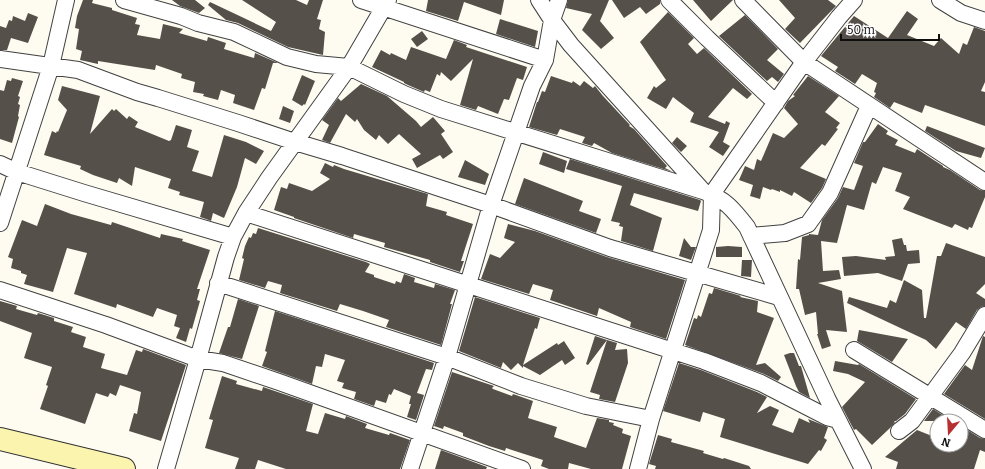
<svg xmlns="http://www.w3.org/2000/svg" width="985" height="469" font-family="Bitter,serif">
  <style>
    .building { fill: #56504b }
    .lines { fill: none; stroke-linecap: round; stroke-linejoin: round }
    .street-casing { stroke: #414141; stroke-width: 18 }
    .secondary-casing { stroke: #303030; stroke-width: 24 }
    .street { stroke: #fff; stroke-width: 16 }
    .secondary { stroke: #faf4af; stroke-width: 22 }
  </style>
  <rect width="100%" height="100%" fill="#fefcf0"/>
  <path class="building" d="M83,0H93L92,3L112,8V10L137,18L135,24L140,25L137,35L160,39L163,24L183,29L179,33L207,41L208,37L226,43L224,49L254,58L255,53L278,63H273L265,89L262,88L254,110L233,103L235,95L221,90L218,100L203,96L204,94L193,92L195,82L181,78L182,74L156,65L155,70L98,61V64L80,60L82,51L76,49L79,29L75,28L77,16Z
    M172,0H195L205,8L199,13L180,6Z
    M242,0H296L307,5L309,0H323L317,19L321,20L319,29L325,32L323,55L288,47L238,23L226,20L208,5L210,2L271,31L276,22Z
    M428,0H504L501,15L464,2L458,21L426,11Z
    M568,0H609L600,21L614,38L601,49L582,30L592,14L566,8Z
    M612,0H660V4L646,14L640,7L624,18Z
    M693,0H733L711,21Z
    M779,0H828L836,6L800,43L785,29L795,18Z
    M907,11L918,19L907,35L934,46L941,38L959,54L963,43L967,45L974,27L985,31V82L981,91L985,92V126L925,105L922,113L894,102L890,108L874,97L876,93L874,92L877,83L862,74L855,84L835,71L838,67L821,56L854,16L888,38Z
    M668,12L694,38L688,44L697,54L704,48L752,94L747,99L733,88L708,117L725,124L726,121L730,123L723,142L730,146L723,156L709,147L719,132L690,122L694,113L678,101L673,97L666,109L647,98L654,86L656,88L666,80L640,42Z
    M28,13L38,17L28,43L11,38L7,50H0V26L6,28L9,20L12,21L13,16L25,21Z
    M745,15L778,49L767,60L784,74L778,82L772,77L767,81L719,36Z
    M500,19L538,31L535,47L496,34Z
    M422,31L428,39L417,47L411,39Z
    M454,40L467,45L466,47L527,67L523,80L517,78L509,100L504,99L498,114L478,106L476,110L460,105L473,59L451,81L441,72L440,76L437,74L430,92L425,90L424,92L408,85L404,83V82L372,67L381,50L390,55L391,53L406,60L411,47L446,59Z
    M302,75L315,81L305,105L304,104L302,106L292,100Z
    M551,76L572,83L573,81L580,86L584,81L593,88L595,86L603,96L630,125L629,126L634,129L667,166L665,168L673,172L612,153L594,143L592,146L582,143L585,137L560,129L557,135L529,127L537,102H538L542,91L545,92Z
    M808,76L839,96L825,112L840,123L836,128L838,129L825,146L822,144L800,168L826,179L822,188L811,203L794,192L792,196L780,190V192L772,189L771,190L763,187L760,199L750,196L753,185L739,180L745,166L754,170L757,159L761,161L773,133L784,138L798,124L784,108L788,101L795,96L793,95Z
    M12,78L23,81L18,96L20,97L18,104L20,105L18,116L19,117L12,143L0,139V90L4,91L7,80L11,81Z
    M361,84L387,96L416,121L421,127L433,117L445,131L441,134L453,152L443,159L440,155L417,168L412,159L421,154L399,134L388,144L379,135L376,140L364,130L357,119L355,122L346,114L330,143L322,140L329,125L322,120L338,98L341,101Z
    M62,86L100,96L90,134L112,109L114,111L116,109L127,119L129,116L138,122L135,127L169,141L171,140L176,125L192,130L187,147L199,151L192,171L212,177L224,135L246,142L264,151L256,164L245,158L237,187L224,218L213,213L211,221L206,219L200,217L204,202L179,195L180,192L168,188L171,179L135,167L132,186L119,178L117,183L93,175L80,169L81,166L44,155L52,131L56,133L57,131L58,132L67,110L58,100Z
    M283,106L294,111L290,123L279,119Z
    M878,124L888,131L886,134L898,140L895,145L915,153L917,149L943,166V167L950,170L980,190L985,191V197L972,228L969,227L968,230L955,224L952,228L903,209L910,197L895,191L902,173L883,167L876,184L872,182L864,210L847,205L837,243L821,241L823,271L839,270L841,279L818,283L842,291L847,332L826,330L831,346L822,349L817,334H818L816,312L805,315L799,289H796L798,259L800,260L802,237L809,235V234L818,235L822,220L838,198L843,187L854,190L863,166L854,163L863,142H865Z
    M927,126L985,148L981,158L956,151L925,131Z
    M677,137L687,146L681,152L672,143Z
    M543,152L567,161L564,173L539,164Z
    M570,159L700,200L701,201L698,211L634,193L630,205L662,218L653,251L621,241L623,227L619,226L620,223L611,221L622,186L566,169Z
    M465,160L489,174L485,185L458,177Z
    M325,163L333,167L334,165L344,169L428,194L426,206L447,212L446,215L473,224L461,261H464L460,272L430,262V260L384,247L385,243L354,234L353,238L294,218V217L274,210L281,187L287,189L289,183L312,191L330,179L320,173Z
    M524,178L583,201L579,211L601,219L596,233L515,204Z
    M45,204L71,214L111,225L112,222L160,238L161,234L183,239L182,241L210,250L197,289H200L197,300L200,301L192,329L190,328L186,342L176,338L180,328L174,326L177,315L157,308L153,317L117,304L116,308L74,294L87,253L67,248L53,292L24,284L27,275L21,273V271L11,268L13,259L8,257L22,220L37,226Z
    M508,224L535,231L607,257L685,280L666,339L630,327L631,322L599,308L597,316L550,300L553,290L533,284L529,294L481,279L490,254L500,258L515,242L504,238Z
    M258,228L366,262L370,264L365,272L374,275V277L395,284L396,281L401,283L404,274L415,278L414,282L434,288L435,284L455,290L450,304H452L441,345L386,327L389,320L363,311L340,304L337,311L280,293L282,285L268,281L265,288L239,280L244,259L242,258L245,246L249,237L251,238L253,233L256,234Z
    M684,238L691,247H696L691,260L679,256Z
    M902,238L904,245H906L907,251L919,250L920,263L908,264L902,281L878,273L844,276L842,257L856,256L886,260L885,257L895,256L892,240Z
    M946,243L985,257V284L976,293L985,299V306L981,307L977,310L966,329L956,322L936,349L926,340L847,303L849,297L887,308L890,300L896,303L904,280L922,290L924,318H926L937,256H941Z
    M728,246L742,247V257H716V247Z
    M742,260H752L751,277L741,276Z
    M714,288L741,296L740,297L758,301L757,312L774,318L756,365L765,363L781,377L778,381L764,374L685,345L694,318L697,319L698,315L701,317L709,293L712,294Z
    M475,297L540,318L537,329L535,328L523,365L557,343L558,345L564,341L575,358L565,365L562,360L540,375L523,366V368L518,363L511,370L503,362L501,368L459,351Z
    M238,299L259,306L242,359L219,353L228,327H230Z
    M0,301L17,306L16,309L37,315L38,313L54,318V321L73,327L71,332L86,337L83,347L105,354L101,368L127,375L136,350L142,352L143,349L186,365L161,441L129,431L134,413L137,414L141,392L120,385L116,396L110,393L108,397L96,393L85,424L40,409L48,386L46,385L52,367L24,358L32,333L0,321Z
    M275,311L434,363L432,370L426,369L417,393L424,395L416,420L407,417L411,404H409L411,396L394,389L391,395L389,394L386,403L376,400L374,406L354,399L356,392L342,388L344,383L337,381L345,360L325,354L322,367L316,366L312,384L262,366L267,352L265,351Z
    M859,330L908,339L892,362L857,341Z
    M595,336L607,340L588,365L586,364Z
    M983,336L985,337V419L944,394L965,365L972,370Z
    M607,340L617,343L615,350L627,349L628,363L615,402L599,399L600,395L590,392Z
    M790,353H794L799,366H801L810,398L799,392L796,386L784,355Z
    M835,361L858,365L859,364L916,399L905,414L896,421H894L895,422L890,428L872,445L856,429L854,430L842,407L865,382L848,374L833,371Z
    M679,363L701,370L757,392L767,397L757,413L770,406L779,410L772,425L793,433L799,418L810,423L808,419L828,427L824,438L827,440L821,451L819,450L808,464L720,437L725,419L703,412L700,422L663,411Z
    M452,372L494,386L492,388L493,389L512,396L513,394L533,401L528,418L557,427L554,437L586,448L597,418L609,420V422L614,423L613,425L623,429L622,433L631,436L622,469H591L569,463L568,469H549L541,466L543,460L506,448L505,451L489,446L463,436V433L444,426L443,429L434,426Z
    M222,376L237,381L236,384L262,391L263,387L313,404L306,431L318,434L325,413L345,419L346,416L367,424L365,428L389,435L390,433L410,440L400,469H286L258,460L255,469H235L239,458L205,448L213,420L209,419Z
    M933,409L952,421H924Z
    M961,426L980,438L985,439V452L980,450L974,469H896L898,462L885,457L917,430L937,438V445H961Z
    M658,435L672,439L671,442L704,451L703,453L723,459L724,458L749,466L751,469H655L656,466L649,464Z
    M441,450L487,467L486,469H435Z"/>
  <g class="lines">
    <defs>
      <path id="street" d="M124,0L181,16L198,23L234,32L287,57L316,64L349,67L404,94L441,109L703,191C725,199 733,209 747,227L827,398L863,469
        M361,0L545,60
        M539,0L552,20L571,45L703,191
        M669,0L707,38L776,103
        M743,0L804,62L985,182
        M940,0L961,13L985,21
        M0,59L78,70L137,92L158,98L238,123L295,142L342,156L491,205L610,248L779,297
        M0,164L17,172L84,193L233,237
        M246,213L704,361L761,383L827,417L838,420
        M0,223L51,66L66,0
        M751,236L785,233L808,224L830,193L869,106
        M218,283L447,357L521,386L586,406L651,419
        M0,290L106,325L198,359L223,363L279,382L522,469
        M854,350L985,430
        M899,431L912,421L962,353L985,315
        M166,469L198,359L226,257L233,237L246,213L269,178L349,67L388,0
        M410,469L447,357L491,205L532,86L545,60L552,20L559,0
        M638,469L651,419L711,230L712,194L804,62L839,17L854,0"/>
      <path id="secondary" d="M0,439L124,469"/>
    </defs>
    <use href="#street" class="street-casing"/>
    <use href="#secondary" class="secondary-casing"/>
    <use href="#street" class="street"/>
    <use href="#secondary" class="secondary"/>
  </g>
  <g transform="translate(949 433) rotate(198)"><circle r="19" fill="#ffffff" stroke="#9f9f9f"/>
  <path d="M0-3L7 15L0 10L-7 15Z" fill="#b62f31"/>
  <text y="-6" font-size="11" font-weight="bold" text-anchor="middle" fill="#0e0e0e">N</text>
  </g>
  <path d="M841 34v6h98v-6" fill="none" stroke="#0e0e0e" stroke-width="2"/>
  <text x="847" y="34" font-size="12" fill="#0e0e0e" stroke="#ffffff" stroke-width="3" paint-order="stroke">50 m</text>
</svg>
